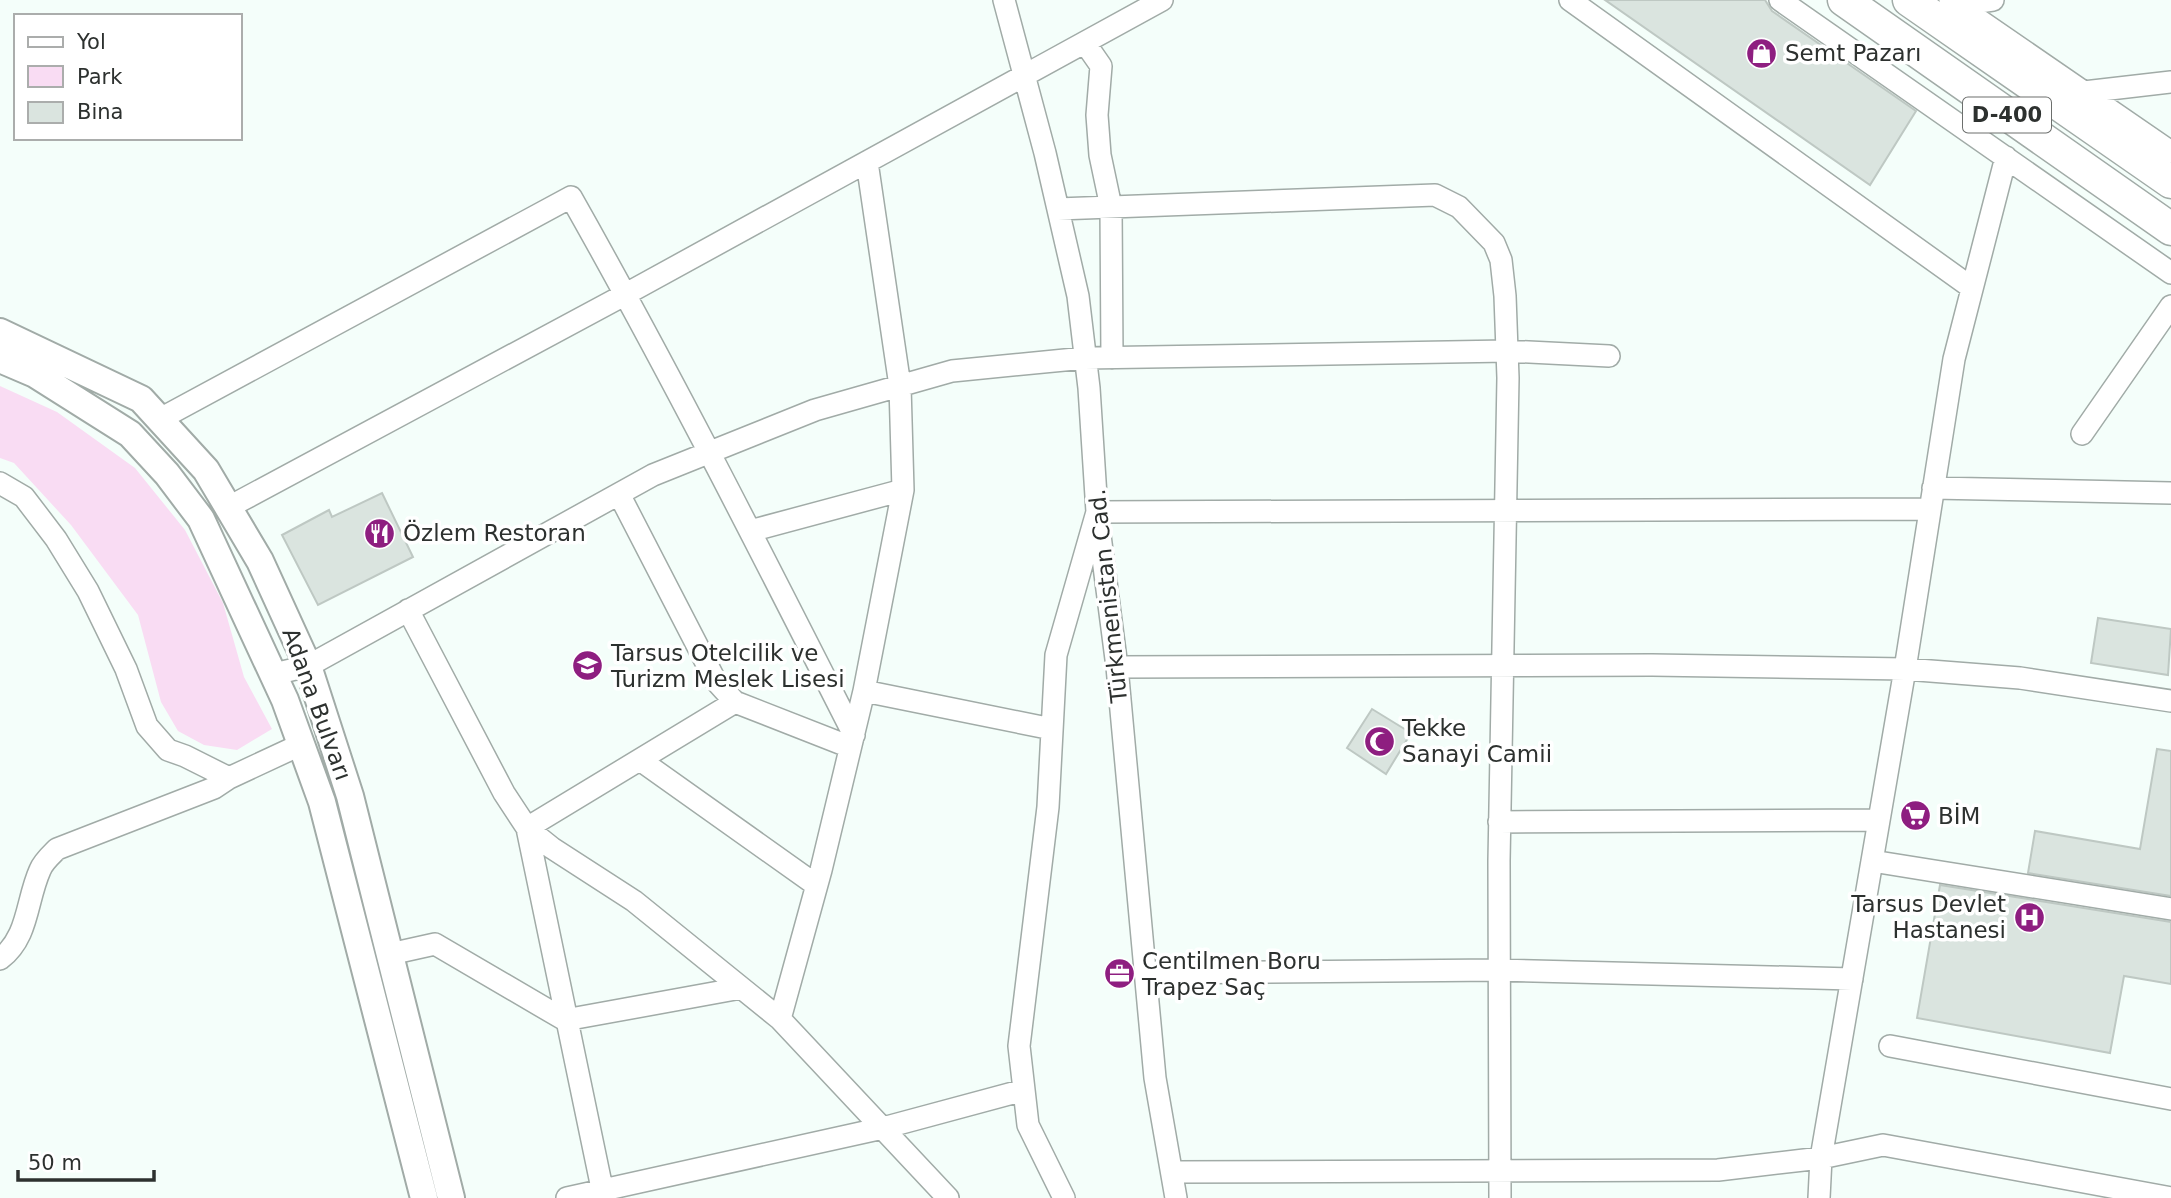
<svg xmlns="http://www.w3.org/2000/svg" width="2171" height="1198" font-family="'DejaVu Sans',sans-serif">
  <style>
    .green { fill: #f9dcf3 }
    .building { fill: #dae4df; stroke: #bec8c3; stroke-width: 2 }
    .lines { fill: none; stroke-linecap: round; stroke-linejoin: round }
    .minor-casing { stroke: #a1aba7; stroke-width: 24 }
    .major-casing { stroke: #a1aba7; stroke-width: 30 }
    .highway-casing { stroke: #a1aba7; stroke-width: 35 }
    .minor { stroke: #fff; stroke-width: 21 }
    .major { stroke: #fff; stroke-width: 26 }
    .highway { stroke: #fff; stroke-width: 32 }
    .labels { text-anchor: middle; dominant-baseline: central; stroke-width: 7; stroke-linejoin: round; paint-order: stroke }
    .shield { fill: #fff; stroke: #6c6f6d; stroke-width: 2 }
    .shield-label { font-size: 21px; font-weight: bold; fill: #2d312f }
    .poi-label { font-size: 23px; fill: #2d312f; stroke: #fff; text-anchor: start }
    .street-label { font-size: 23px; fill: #2d312f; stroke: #fff }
  </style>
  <rect width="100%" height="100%" fill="#f4fefa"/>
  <path class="green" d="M0,386L57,412L135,468L185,530L223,603L244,677L272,729L237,750L204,745L178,731L161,702L138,615L71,525L14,463L0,458Z"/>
  <path class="building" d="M1605,0H1765L1772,11L1916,111L1870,185Z
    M382,493L413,557L318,605L282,535L329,510L332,517Z
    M2098,618L2171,629L2168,675L2091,663Z
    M1372,709L1411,733L1386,774L1347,748Z
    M2157,749L2171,751V896L2028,873L2035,831L2140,849Z
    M1940,885L2171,922V984L2124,976L2110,1053L1917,1018Z"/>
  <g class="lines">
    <defs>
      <path id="minor" d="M1004,0L1045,153L1078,296L1089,388L1097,512L1117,667L1155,1078L1176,1198
        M1570,0L1972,288
        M1780,0L2171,273
        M1950,0L2171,152
        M1958,5L1993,0
        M1085,43L1101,66L1097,115L1100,155L1111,207L1112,358
        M2084,92L2171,82
        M1058,209L1435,195L1459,207L1494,243L1501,260L1505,296L1508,378L1499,861L1500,1198
        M160,419L571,197C671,374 762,554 854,735
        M2082,434L2171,306
        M0,483L24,497L56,539L88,591L126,669L147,726L168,750L185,756L229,778
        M1933,488L2171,493
        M619,494L715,680L735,702L850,747
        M229,507L626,294L1162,0
        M750,531L903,490
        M408,610L504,793L527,828L552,848L634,901L780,1019L948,1198
        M1117,667L1652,665L1905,669L2020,678L2171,701
        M274,674L308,666L653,475L815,410L952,371L1085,358L1507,351L1609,356
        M864,691L1052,729
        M640,760L816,885
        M1499,822L1879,820
        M1872,861L2171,909
        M390,954L435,944L565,1020L741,988
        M0,959C29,937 26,901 40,870C43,862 51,855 57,849L214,788L229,778L302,744
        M1145,973L1499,970L1852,979
        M780,1019L821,870L864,691L903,490L900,386L867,162
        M1890,1046L2171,1099
        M1173,1172L1718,1170L1821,1158L1883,1145L2171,1198
        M567,1198L883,1128L1024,1090
        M604,1198L527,828L735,702
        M1064,1198L1028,1125L1019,1046L1048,807L1056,655L1097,512L1930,509
        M1819,1198L1821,1158L1905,669L1954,359L2006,157"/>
      <path id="major" d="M0,332L141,399L206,470L260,561L308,666L350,796L451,1198
        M0,359L35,374L130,434L167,474L201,519L285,700L322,802L424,1198"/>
      <path id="highway" d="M1844,0L2171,229
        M1909,0L2171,182"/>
    </defs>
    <use href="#minor" class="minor-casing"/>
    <use href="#major" class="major-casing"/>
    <use href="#highway" class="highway-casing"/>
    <use href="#minor" class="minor"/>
    <use href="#major" class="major"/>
    <use href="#highway" class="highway"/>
  </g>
  <defs>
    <symbol id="shop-disc" viewBox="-11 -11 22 22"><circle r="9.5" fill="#8e1e80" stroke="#fff"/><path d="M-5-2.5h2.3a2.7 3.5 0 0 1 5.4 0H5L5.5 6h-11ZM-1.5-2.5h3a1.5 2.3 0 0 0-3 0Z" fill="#fff"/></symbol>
    <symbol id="restaurant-disc" viewBox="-11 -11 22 22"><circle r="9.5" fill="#8e1e80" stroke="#fff"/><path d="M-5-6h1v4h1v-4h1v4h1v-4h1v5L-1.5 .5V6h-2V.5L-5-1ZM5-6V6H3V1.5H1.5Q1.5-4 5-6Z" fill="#fff"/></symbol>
    <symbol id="school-disc" viewBox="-11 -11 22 22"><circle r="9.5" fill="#8e1e80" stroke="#fff"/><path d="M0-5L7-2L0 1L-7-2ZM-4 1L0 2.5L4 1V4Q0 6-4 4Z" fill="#fff"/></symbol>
    <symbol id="mosque-disc" viewBox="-11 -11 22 22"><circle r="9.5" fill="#8e1e80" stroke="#fff"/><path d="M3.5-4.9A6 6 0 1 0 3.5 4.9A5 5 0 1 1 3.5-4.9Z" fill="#fff"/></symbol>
    <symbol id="supermarket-disc" viewBox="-11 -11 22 22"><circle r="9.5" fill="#8e1e80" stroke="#fff"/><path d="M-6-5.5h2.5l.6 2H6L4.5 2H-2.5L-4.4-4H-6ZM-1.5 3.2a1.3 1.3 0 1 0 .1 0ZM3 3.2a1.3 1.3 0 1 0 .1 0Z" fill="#fff"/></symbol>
    <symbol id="hospital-disc" viewBox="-11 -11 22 22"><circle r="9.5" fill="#8e1e80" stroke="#fff"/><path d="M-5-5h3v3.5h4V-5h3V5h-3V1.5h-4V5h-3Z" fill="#fff"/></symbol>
    <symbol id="office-disc" viewBox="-11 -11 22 22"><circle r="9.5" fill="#8e1e80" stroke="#fff"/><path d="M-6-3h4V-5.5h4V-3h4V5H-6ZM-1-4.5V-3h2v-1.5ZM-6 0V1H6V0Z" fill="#fff"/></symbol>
  </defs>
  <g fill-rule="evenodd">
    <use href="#shop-disc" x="1744" y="36" width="35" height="35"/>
    <use href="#restaurant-disc" x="362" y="516" width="35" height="35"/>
    <use href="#school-disc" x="570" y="648" width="35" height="35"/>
    <use href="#mosque-disc" x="1362" y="724" width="35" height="35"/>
    <use href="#supermarket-disc" x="1898" y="798" width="35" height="35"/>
    <use href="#hospital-disc" x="2012" y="900" width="35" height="35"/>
    <use href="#office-disc" x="1102" y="956" width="35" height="35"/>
  </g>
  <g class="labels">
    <rect class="shield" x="1963" y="97.5" width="88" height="35" rx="5"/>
    <g class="shield-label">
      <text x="2007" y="115">D-400</text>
    </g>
    <g class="poi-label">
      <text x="1785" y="53">Semt Pazarı</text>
      <text x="403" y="533">Özlem Restoran</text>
      <text x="611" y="653">Tarsus Otelcilik ve<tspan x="611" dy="26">Turizm Meslek Lisesi</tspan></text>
      <text x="1402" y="728">Tekke<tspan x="1402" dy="26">Sanayi Camii</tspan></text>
      <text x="1938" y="816">BİM</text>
      <text x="2006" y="904" text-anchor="end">Tarsus Devlet<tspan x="2006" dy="26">Hastanesi</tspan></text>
      <text x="1142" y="961">Centilmen Boru<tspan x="1142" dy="26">Trapez Saç</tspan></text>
    </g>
    <g class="street-label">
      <text transform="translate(1108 596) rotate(-96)">Türkmenistan Cad.</text>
      <text transform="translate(317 704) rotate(70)">Adana Bulvarı</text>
    </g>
  </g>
  <rect x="14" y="14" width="228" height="126" fill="#ffffff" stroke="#abadac" stroke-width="2"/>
  <rect x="28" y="37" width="35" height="10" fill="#ffffff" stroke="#abadac" stroke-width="2"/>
  <text x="77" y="49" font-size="21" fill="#2d312f">Yol</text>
  <rect x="28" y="66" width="35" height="21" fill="#f9dcf3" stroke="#abadac" stroke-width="2"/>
  <text x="77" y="84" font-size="21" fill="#2d312f">Park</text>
  <rect x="28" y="102" width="35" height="21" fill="#dae4df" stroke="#abadac" stroke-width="2"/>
  <text x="77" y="119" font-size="21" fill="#2d312f">Bina</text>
  <path d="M18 1170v10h136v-10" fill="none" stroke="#2d312f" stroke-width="3.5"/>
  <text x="28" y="1170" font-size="21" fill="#2d312f" stroke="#ffffff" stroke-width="5" paint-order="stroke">50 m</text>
</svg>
